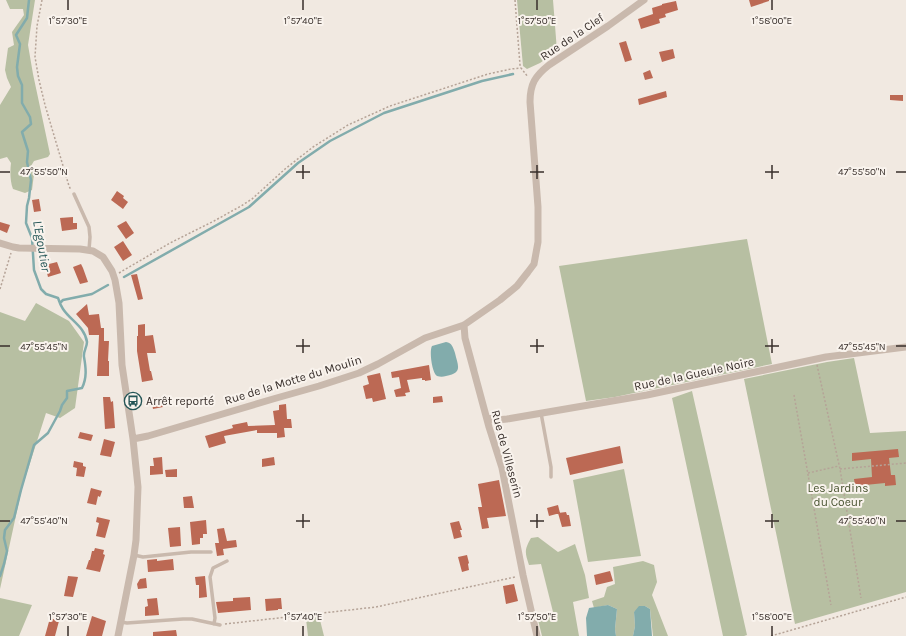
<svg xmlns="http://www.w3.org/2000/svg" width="906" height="636" font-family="Karla,sans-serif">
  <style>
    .green { fill: #b7bfa2 }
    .water { fill: #82acac }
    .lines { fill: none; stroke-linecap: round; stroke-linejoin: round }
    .stream { stroke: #82acac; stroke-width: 2.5 }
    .building { fill: #bc6954 }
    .path { stroke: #b5a397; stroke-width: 1.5; stroke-dasharray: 2 2; stroke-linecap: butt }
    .lane { stroke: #c9b9ad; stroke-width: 3.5 }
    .street { stroke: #c9b9ad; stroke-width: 7 }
    .ticks { fill: none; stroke: #382f2b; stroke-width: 1.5 }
    .labels { text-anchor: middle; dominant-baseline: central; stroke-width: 4; stroke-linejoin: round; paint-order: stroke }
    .street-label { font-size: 12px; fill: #382f2b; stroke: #f9f3ed }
    .poi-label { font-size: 12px; fill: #382f2b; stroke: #f9f3ed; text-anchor: start }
    .park-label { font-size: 12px; fill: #495431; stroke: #f9f3ed }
    .water-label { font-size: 13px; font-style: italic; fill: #245556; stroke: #f9f3ed }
    .ticks-label { font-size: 10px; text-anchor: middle; fill: #382f2b; stroke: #f9f3ed; stroke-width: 4; stroke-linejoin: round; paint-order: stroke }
  </style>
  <rect width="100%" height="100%" fill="#f1e9e1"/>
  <path class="green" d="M6,0H35L28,45L33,74L50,154L48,157L34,161L31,166L34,174L32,190L25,193L13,189C10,181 10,171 11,163L7,157L0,159V105L11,87L7,78L5,70L8,48L14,45L12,32L24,15L23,9H10Z
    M517,0H553L557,51L540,63L527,69L523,66Z
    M747,239L772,364L615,397L586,401L559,266Z
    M36,303L69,321L84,342L75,408L60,418L46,413L22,488L0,589V312L25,321Z
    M854,358L870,433L906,431V592L795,624L744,379L827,362Z
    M692,391L747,635L744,636H723L672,398Z
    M624,469L641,556L588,562L573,480Z
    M538,537L558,552L575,544L585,575L589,598L573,602L579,636H542L538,620L554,616L541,564L529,565C525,553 524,550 531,538Z
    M643,561L654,565L657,582L652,595L668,636H653L650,609L645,606L634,612L635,626L633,636H616L615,629L617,609L608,605L594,608L592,601L604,597L607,587L615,584L613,567Z
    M0,598L32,605L19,636H0Z
    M319,616L324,636H308L306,619Z"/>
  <path class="water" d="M446,342C452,343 453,347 455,353C458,366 463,373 446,376C443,377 440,377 437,376C432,373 429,351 432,346Z
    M608,605L617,609L615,629L616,636H587L586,618L589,608Z
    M639,606H645L650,609L652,636H633L635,626L634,612Z"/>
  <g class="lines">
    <path class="stream" d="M124,277L249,207L298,163L330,141L384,113L482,81L513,74
      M60,303L63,300L92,294L108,285
      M0,576L4,564L7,551L4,538L5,530L14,518L21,490L34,445L48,433L60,411L62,405L67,398V391L82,388C87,378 86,368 84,357C83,352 87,347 87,342C85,327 71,321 63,309C61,306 59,301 58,298L46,294L41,289L34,270L32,238L26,223L27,206L29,198L31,180L27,162L28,151L22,132L31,124L30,117L22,103V85L18,76L17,67L20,44L16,35L27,18L29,0"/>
  </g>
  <path class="building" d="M749,0H769V1L751,7Z
    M676,1L678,10L665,14L666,17L659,19L660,23L641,29L638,19L653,14L652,8L662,5V4Z
    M626,41L632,60L625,62L619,43Z
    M673,49L675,58L662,62L659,52Z
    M650,70L653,78L645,80L643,73Z
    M666,91L667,97L639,105L638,99Z
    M890,95H903V101L890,100Z
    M117,191L124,196L123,198L128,202L123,209L111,200Z
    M39,199L41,211L34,212L32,200Z
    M73,217V223H77V229L62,231L60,218Z
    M126,221L134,233L126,239L117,226Z
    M0,222L10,225L7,233L0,230Z
    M123,241L132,255L123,261L114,247Z
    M57,262L61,273L48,277L45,265Z
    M81,264L83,268L88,282L80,284L73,267Z
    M137,274L143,299L138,300L131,275Z
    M87,304L89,315L99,314L101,328H104V341H109L108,361H109V376H97L99,335H89L88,328L76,314Z
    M145,324V336L153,335L156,353H147L150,371H151L153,380L142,382L137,351V336H138V325Z
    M429,365L431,380L425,381V380H422V378L407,380L410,392L405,393L406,396L396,397L394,390L401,388L399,377L392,378L391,372Z
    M380,373L386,399L373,402L372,398L366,399L363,386L369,384L367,376Z
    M442,396L443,402L433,403V397Z
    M103,397H110L111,402L113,401L115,428L105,429Z
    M161,397L163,407L153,409L151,398Z
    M286,404L287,419H291L292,428H284L285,437L277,438V433H257V430L224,436L226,443L209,448L205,436L233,428L232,425L247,422L248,426L275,425L273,411L279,410V405Z
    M80,432L93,435L91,441L78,438Z
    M104,439L115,442L111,457L100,455Z
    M620,446L623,463L570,475L566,458Z
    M898,449L899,457L889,458L891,475H895L896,485L885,486V483L855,486L854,479L872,477L871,459L852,461V453Z
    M162,457L163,474L150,475V466H154L153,458Z
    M274,457L275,465L262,467V459Z
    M74,461L83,463V466L86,467L84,477L76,476L77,468L73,467Z
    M177,469V477H166L165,470Z
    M499,480L506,516L487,518L489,528L482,529L478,507H482L478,484Z
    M91,488L102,491L100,497L98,496L96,505L87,503Z
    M192,496L194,508H184L183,497Z
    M558,505L560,513L549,516L547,508Z
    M566,512L567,515H569L571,526L562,527L558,513Z
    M97,517L110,520L105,538L96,536L99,523L96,522Z
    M206,520L207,534H203V538H200V544L192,545L190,522Z
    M459,521L462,530H460L462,537L454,539L450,523Z
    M180,527L181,546L170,547L168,528Z
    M224,528L227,541L236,540L237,547L223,549L224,555L217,556L215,543H219L217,529Z
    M95,548L104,550L103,554L105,555L100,572L86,569L89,560H90L92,551H94Z
    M467,555L469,563L468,564L469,570L462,572L458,557Z
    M157,559V561L173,559L174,570L148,572L147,560Z
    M610,571L613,581L596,585L594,575Z
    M68,576L78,577L73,597L64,596Z
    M205,576L207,597L199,598V585H196L195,577Z
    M146,578L147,588L138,589L137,584L140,579Z
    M514,584L518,601L506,604L503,586Z
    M250,597L251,610L218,613L216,602L233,601V598Z
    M157,598L159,615L145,616V607L148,606L147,599Z
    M281,598L282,609H278V610L266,611L265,599Z
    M92,616L106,621L102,636H86Z
    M50,618L59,621L55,636H45Z
    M176,630L177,636H153V632Z"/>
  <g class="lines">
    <path class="path" d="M42,0L37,26L35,57L39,80L45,105L69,186L71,190
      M515,0L520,65L521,68L528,77
      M119,273L170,243L214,221L241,206L252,199L285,169L313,147L348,125L390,106L488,74L511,69L521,68
      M0,289L11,253
      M817,365L840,469L861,598
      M794,395L831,605
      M840,469L906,463
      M808,473L839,466
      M225,624L376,607L515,577
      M771,636L906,597"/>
    <path class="lane" d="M74,194L89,227L90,237L89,250
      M541,413L551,467V477
      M134,555L143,557L191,552H211
      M121,622L127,623L183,619H192L220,625
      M214,624L215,618L210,577L213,568L227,561"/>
    <path class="street" d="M0,243L13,247L19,248L80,249L93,251L103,257L112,271L115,280L119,303L122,365L133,439L138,487L136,540L134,555L118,636
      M464,325L465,338L489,427L502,468L523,575L537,636
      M487,418L497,420L507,419L647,395L826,357L906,347
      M133,439L148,436L273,399L319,386L359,373L378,364L425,338L464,325L500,300L517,286L528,272L534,264L538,242V207L530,102C530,84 535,76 549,65L608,26L644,0"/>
  </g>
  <path class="ticks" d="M68,0V10M303,0V10M537,0V10M772,0V10M303,165V179M537,165V179M772,165V179M0,172H10M296,172H310M530,172H544M765,172H779M896,172H906M303,339V353M537,339V353M772,339V353M0,346H10M296,346H310M530,346H544M765,346H779M896,346H906M303,514V528M537,514V528M772,514V528M0,521H10M296,521H310M530,521H544M765,521H779M896,521H906M68,626V636M303,626V636M537,626V636M772,626V636"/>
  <defs>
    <symbol id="bus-ring" viewBox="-11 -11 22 22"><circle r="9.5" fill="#f9f3ed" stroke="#245556" stroke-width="1.5"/><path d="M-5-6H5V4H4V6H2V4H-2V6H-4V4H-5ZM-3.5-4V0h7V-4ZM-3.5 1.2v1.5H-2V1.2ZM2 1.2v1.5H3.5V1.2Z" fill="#245556"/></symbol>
  </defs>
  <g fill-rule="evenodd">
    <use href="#bus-ring" x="123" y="391" width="20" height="20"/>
  </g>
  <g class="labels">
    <g class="street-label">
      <text transform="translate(572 37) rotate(-34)">Rue de la Clef</text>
      <text transform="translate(694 374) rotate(-12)">Rue de la Gueule Noire</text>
      <text transform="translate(293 380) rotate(-17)">Rue de la Motte du Moulin</text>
      <text transform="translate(507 454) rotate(75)">Rue de Villeserin</text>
    </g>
    <g class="poi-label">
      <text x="146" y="401">Arrêt reporté</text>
    </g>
    <g class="park-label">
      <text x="838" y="488">Les Jardins<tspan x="838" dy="14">du Coeur</tspan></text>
    </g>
    <g class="water-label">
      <text transform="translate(42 246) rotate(80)">L'Egoutier</text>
    </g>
  </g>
  <g class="ticks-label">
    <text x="68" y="24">1°57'30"E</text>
    <text x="303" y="24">1°57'40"E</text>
    <text x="537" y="24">1°57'50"E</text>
    <text x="772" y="24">1°58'00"E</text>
    <text x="44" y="175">47°55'50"N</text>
    <text x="862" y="175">47°55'50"N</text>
    <text x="44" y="350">47°55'45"N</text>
    <text x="862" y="350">47°55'45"N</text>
    <text x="44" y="524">47°55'40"N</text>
    <text x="862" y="524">47°55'40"N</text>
    <text x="68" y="620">1°57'30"E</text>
    <text x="303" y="620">1°57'40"E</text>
    <text x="537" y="620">1°57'50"E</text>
    <text x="772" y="620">1°58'00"E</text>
  </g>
</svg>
